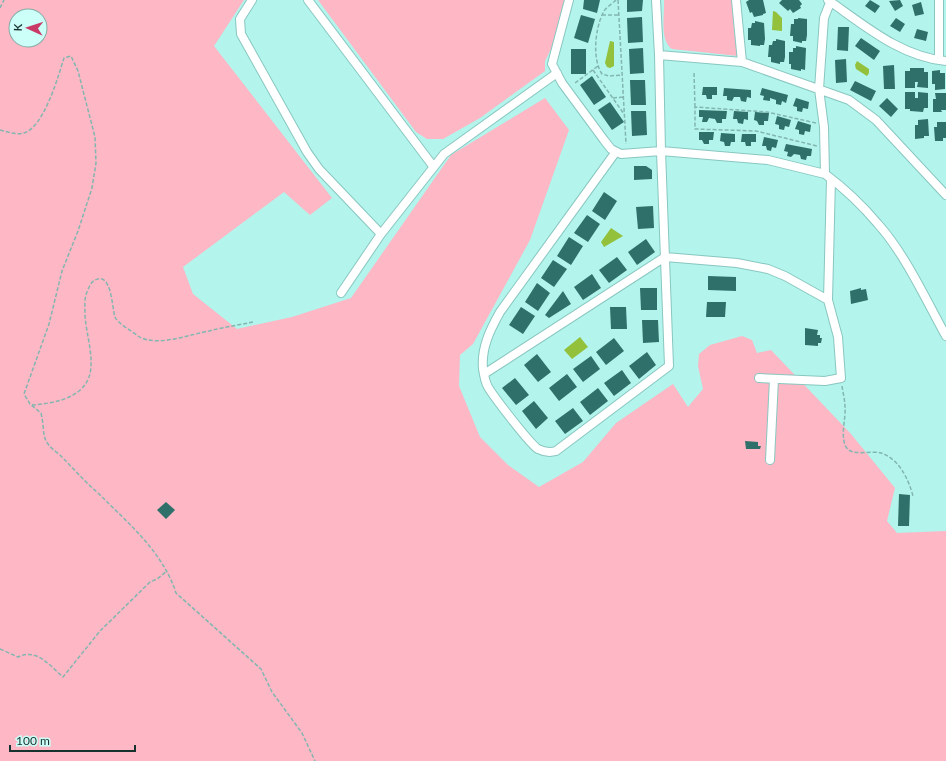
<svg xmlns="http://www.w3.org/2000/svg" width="946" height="761" font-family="Lato,sans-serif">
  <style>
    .green { fill: #feb7c4; fill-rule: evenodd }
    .water { fill: #93c13b }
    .building { fill: #2f706a }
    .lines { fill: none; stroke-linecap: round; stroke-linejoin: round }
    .street-casing { stroke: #88c7c0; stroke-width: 10 }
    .path { stroke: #82b6b0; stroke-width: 1.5; stroke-dasharray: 4 2; stroke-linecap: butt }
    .street { stroke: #fff; stroke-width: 8 }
  </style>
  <rect width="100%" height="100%" fill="#b3f4ec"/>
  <path class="green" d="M0,0H244L214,46L332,198L310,215L284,192L183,267L193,294L237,329L292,317L351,298L451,155L545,98L569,130L530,240L473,344L460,355L459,386L480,437L508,465L539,487L583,462L616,423L673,384L688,407L703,389L698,366L699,354L710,345L742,336L752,340L757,353L771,350L851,434L895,488L887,521L897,533L946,531V761H0ZM16,16H40V40H16Z
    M318,0H565L552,47L545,61V71L480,118L443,139H427L416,132Z
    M664,0H732L734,29L738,56L672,49C659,40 665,14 664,0Z"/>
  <path class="water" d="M773,11L776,12L782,18V31L772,30Z
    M610,41L614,42V66L610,68L607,67L605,63Z
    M857,61L869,69V73L867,76L856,69L855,65Z
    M611,228L623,236L604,247L601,242Z
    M580,337L588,347L572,359L564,350Z"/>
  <path class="building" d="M584,0H600L597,13L583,9Z
    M627,0H643L642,11L627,12Z
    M749,0H763L766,13L763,14V15L754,17L752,12L750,13L746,2Z
    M782,0H799L802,4L800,6L801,8L793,13L790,9L788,11L779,3Z
    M870,0L880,6L875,13L865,6Z
    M900,0L903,6L895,11L889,1Z
    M921,2L924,14L915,16L912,5Z
    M581,15L595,19L588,43L574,38Z
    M642,17L643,42L628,43L627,18Z
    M798,18L807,19V35L806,41H802V43L793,41V36H790L791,24H794V19H798Z
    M896,18L905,24L900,32L890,26Z
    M755,21L764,23L765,39L764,45H760V46L751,45V40H748V28H751L752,23H755Z
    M838,27H849L848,51L837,50Z
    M917,29L928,32L926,41L914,38Z
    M861,38L880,51L874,60L855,46Z
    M776,39L785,41V57L784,62H780V64L771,62V57H768L769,45H772L773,41H776Z
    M796,46L806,48L805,70L801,69V71L791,69V64H789V52H793V48H796Z
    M643,48L644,73L630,74L629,49Z
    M571,49H586V74H571Z
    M846,59L847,82L836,83L835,60Z
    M894,65L895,89H884L883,66Z
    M910,68H924V72H928V88L917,87L918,82H915V88H905V71H910Z
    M940,70V73H945V89L935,90V84H932V71Z
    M592,76L606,97L594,105L580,85Z
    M630,80H645L646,105H631Z
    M855,81L876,91L871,101L850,90Z
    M703,87H717V95H712V99H707L706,95H702Z
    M724,88L751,90V98L747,97L746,102L741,101L740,97H734L732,101L727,100V96H723Z
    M762,88L788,95L786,103L782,101L781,105L776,104V100L770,98V101L763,100L764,96L760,95Z
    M905,92H915V98H918V92L928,93V108H924L923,112L910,111V109H905Z
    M935,93H946V110H941L942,112H933V99H936Z
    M796,98L809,102L808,109L803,108L802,112L797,111V107L793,106Z
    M887,98L898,109L891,117L879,106Z
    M610,102L624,122L612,130L598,110Z
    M699,110L727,111L726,119H722V123H717L715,119L709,118L707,122H702L703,117H699Z
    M631,111H646L647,135L632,136Z
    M734,111L748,112V120L744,119L743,124L738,123L737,119H733Z
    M755,112L769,113L768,121H764V125H759L757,121L754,120Z
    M777,116L791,120L789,127L785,126L784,130L779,129V125L775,124Z
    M928,119L929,136H924V138L915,139V125H918V120Z
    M798,121L811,125L810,132L805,131L804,135L799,134V130L795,129Z
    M937,122H946V138H943V141H935L934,127H937Z
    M699,132H714L713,140H709V144H704L702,140H699Z
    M721,133L735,134V142H731L730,146H725L724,142L720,141Z
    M742,134H756V142H751V146H746L745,142H741Z
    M764,137L778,140L776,148L772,147L771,151L767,150L766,146H762Z
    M786,144L812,149L811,156H807L806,160L801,159L800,155L794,154L791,157L787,156L788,152L784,151Z
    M634,166H646L652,170V179L634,180Z
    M604,192L617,201L605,220L592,211Z
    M653,206L654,228L638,229L636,207Z
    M587,215L600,224L588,242L574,233Z
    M569,237L583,246L571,265L557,256Z
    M646,239L655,252L637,265L628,252Z
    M617,257L627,270L609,283L599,270Z
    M553,260L567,269L554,287L541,278Z
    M592,274L601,288L583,300L574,287Z
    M708,276L736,277V291L708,290Z
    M537,283L550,293L538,311L525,302Z
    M640,288H657V310H641Z
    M861,288V290L866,289L868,300L851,304L850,291Z
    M563,291L571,304L549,318L545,315Z
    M707,302H726L725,317H706Z
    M521,307L535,316L523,334L509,325Z
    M610,307H626L627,329H611Z
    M642,320H658L659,342L643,343Z
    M805,328L818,330L817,335H820V338H822L821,343H818V346L805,345Z
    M614,338L624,351L606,365L596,352Z
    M647,352L656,365L639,379L629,366Z
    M537,354L551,372L538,382L524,365Z
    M591,356L600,369L583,382L573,369Z
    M622,370L631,383L614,396L604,383Z
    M567,374L577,387L559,401L549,388Z
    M515,378L529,395L516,405L502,388Z
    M598,388L608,401L590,415L580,402Z
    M534,401L548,418L536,429L522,411Z
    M573,408L583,421L565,434L555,421Z
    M745,441L758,442V446H761L760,449H746Z
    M899,494L910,495L909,526H898Z
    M166,502L175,510L166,519L157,510Z"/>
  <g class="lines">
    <defs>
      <path id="street" d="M252,0L240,19L241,34L307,152L319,169L381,234
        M308,0L433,166
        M569,0L552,64L562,83L604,140L611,149L621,154L661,151L659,55L742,62L849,100L876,120L946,195
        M656,0L659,55
        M736,0L742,62
        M828,0C864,25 901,57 946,61
        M831,0L824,18L819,89L824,127L825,174C844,188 862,205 878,224C905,254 926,300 946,336
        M939,60V0
        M615,153L500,312C490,330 481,348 483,369C484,375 485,382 488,387C494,397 529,443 538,449C544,452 549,453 556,451L669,366L661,151L768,160L825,174
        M341,293L381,234L444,154L557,73
        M484,374L665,257L737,263L768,269L785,276L828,300L831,179
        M759,378L825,381L841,378L838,337L828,300
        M770,460L774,379"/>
    </defs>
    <use href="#street" class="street-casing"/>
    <path class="path" d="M616,0C612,4 605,8 603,13C595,29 592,59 602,74L609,76L622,75
      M618,0L626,144
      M0,8L4,0
      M602,15H618
      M593,70L624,114
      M694,73L695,107
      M575,83L598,66
      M613,98L623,97
      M816,123L767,112L695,107V129L756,131L817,146
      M0,130C8,132 16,135 24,133C44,127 58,77 64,58L71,56L78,71L95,137L96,163L92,188L78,231L62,271L49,324L24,394L30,404L41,413C46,434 39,440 59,454C72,467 84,481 98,493C128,523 163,552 176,593L261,669L272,692L302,733L315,761
      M842,386C843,393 845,400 845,407C846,419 840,436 846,447C852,457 871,450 881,453C899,459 908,478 913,496
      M32,405C57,403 90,397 91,366C92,350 86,332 85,315C85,307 84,299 87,292C89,287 91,282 95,280C112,271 112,309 115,317C118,324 132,331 138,336C156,348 191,334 209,331C224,327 239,325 253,322
      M0,649L18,657C37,648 49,665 63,677L100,631L150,582L157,579L167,571"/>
    <use href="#street" class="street"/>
  </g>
  <g transform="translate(28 28) rotate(273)"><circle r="19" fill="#ccfff8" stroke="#84ada7"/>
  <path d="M0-3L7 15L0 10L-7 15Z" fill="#c93b66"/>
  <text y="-6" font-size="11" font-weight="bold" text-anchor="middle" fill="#17312e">K</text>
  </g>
  <path d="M10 745v6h125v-6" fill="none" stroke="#17312e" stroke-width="2"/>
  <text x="16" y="745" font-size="12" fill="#17312e" stroke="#ccfff8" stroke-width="3" paint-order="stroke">100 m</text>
</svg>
